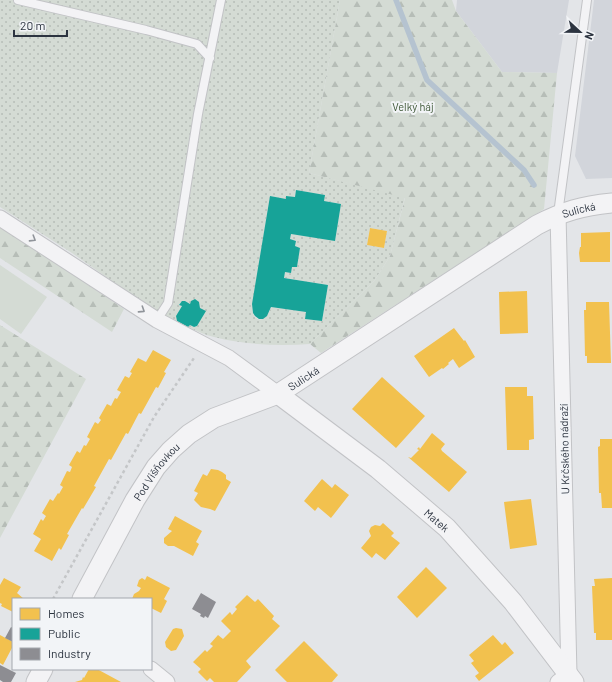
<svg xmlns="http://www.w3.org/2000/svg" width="612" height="682" font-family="Barlow,sans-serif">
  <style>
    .built { fill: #d2d5db }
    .grass { fill: url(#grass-dots); fill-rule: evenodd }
    .forest { fill: url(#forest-firs) }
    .pitch { fill: #d4dbd4 }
    .homes { fill: #f2c14e }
    .public { fill: #17a398 }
    .industry { fill: #8d8d92 }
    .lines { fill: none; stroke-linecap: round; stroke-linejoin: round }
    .stream { stroke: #b5c3d0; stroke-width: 5.5 }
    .service-casing { stroke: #c2c3c6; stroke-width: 10 }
    .minor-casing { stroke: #c2c3c6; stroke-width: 17 }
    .tertiary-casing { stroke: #c2c3c6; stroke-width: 21 }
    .path { stroke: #c4c6c8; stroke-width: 2.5; stroke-dasharray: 3 3; stroke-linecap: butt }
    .service { stroke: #f3f3f5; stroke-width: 8 }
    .minor { stroke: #f3f3f5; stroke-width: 15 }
    .tertiary { stroke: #f3f3f5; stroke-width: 19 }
    .oneway { stroke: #90949a }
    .labels { text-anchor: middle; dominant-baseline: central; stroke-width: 4; stroke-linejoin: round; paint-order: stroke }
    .park-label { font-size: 11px; fill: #415a3a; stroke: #f2f4f7 }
    .street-label { font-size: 11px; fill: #2c3440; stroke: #f2f4f7 }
  </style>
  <defs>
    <pattern id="grass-dots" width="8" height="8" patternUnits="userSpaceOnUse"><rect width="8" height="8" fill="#d4dbd4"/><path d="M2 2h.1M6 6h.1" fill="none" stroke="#b6bdb7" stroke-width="1.8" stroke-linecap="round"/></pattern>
    <pattern id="forest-firs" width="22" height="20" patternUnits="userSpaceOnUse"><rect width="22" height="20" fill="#d4dbd4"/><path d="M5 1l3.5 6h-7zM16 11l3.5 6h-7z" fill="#b6bdb7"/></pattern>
  </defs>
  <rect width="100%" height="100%" fill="#e3e5e8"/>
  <path class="built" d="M457,0H569L557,73L502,72L456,11Z
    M594,0H612V178L586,179L575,156Z"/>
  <path class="grass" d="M0,0H340L309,173L405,197L390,256L375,280L310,344C279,346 245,345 214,337C205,335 197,331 188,327L190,325L194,327L197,326L205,311L200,308L199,302L196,300L191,301L190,304L185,301H182L179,305L182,306L176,316L177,321L152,309L72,253L0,207ZM296,190L324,195V201L341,204L335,240L291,234L290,239L296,241L295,246L300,248L297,267H292L291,273L285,272L284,278L328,285L322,321L305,319L306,312L271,307C269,317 257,326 253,313C252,310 253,306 253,303L270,196L286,199L287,196L295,197ZM370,228L387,231L384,248L367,245Z"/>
  <path class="forest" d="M340,0H452L456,11L502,72L557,73L544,209L321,353L310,344L375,280L390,256L405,198L309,173Z
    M0,226L124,309L112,332L0,258Z
    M0,325L86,379L0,538Z"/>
  <path class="pitch" d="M0,265L47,297L21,334L0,319Z"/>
  <path class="homes" d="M370,228L387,231L384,248L367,245Z
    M610,232V262H580L579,253L580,247H581V233Z
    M527,291L528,333L500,334L499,292Z
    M586,302H609L611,363H587V356H585L584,310H586Z
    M454,328L464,341L465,340L475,357L459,368L453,359L448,363L449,364L443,369L442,368L429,377L414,356Z
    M153,350L171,360L164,372L166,373L158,388L156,387L141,414L139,413L128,434L126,433L111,460L109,459L94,486L96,487L83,509L82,508L67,534L69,535L61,550L59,548L52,561L34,551L41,539L33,534L41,519L43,521L46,516L42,513L50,499L53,501L58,493L59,494L63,487L60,485L67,471L70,472L72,467L69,465L77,451L80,453L84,445L86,446L90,439L87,437L95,422L98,424L101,420L99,418L107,404L111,406L115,398L117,399L121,392L117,390L125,376L129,378L132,373L130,372L138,358L146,362Z
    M382,377L425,416L396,448L352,409Z
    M505,387H527V396H533L534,439L529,440V450H507Z
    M432,433L445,444L441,449L442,451L467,472L449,492L408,457L411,458L419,450L417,449L419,447L420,449Z
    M600,439H612V508H602L601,493H599L598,447L600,446Z
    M211,469L218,470L222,472L226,475V479L231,482L215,511L210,509L201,507L194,500L198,493L194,491L203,474L207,476Z
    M322,479L332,488L335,484L349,495L331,518L318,507L315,511L304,501Z
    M531,499L537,545L510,549L504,502Z
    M175,516L202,531L196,542L199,544L193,556L174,546H168L164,543V538L172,531L168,529Z
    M383,523L394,533L391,536L400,543L385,560L376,553L372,558L361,548L371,536L369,531L371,527L375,525L380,526Z
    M426,567L447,588L417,618L397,597Z
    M147,576L170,588L164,599L167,601L161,613L151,608V599H132L134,594L139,591L141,588L137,586L139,580L142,578L145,580Z
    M4,578L21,587L17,593L24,599H13V612L1,606L2,604L0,603V585Z
    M612,578V640H596V633H594L592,586H595L594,579Z
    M247,595L255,602L258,599L274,616L272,619L280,626L246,661L251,667L237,682H214L210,678L207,681L198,672L201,669L193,662L205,650L207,652L213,646L210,644L218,635L223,639L231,631L221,621L230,612L232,615L237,609L235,607Z
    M176,628L182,629L184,636L176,650L171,651L166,647L165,642L173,629Z
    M0,635L13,642V646L3,665L0,663Z
    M493,635L502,645L505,642L514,653L479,681L475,676L479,673L471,663L474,661L469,655Z
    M304,641L338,675L332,682H287L275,670Z
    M89,669H97L121,682H75L82,680L83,677L84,678Z"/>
  <path class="public" d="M296,190L325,195L324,201L341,204L335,241L291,234L290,239L296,241L295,246L300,248L297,267H292L291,273L285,272L284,278L328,285L322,321L305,319L306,312L271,307L267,316L263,319H259L255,316L253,313L252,304L270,196L286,199V196L295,197Z
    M195,299L199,302L200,308L206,311L197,326L194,327L190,325L188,327L177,321L176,316L182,306L179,305L182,301H185L190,304L191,301Z"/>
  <path class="industry" d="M201,593L216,602L208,618L205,616L204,618L200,616L201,614L192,609Z
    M11,627L13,628V642L5,638Z
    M0,665L16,673L11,682H3L0,680Z"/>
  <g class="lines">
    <path class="stream" d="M396,0L427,80L524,170L534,185"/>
    <defs>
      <path id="service" d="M18,0L146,30L197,44L210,58
        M558,214L587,0
        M157,320L168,303L198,114L221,0"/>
      <path id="minor" d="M0,218L157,320L229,358L278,394
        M151,669L167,682
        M558,682L569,674L558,214"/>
      <g id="tertiary">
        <path id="s1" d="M278,394L378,469L447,528L513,602L574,682"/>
        <path id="s2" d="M82,599L135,500L156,467L171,450L189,434L214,418L278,394L537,225C564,211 582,206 612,203"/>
        <path d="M36,682L43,669"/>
      </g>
    </defs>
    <use href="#service" class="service-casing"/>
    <use href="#minor" class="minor-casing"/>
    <use href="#tertiary" class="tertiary-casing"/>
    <path class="path" d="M53,599L154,417L194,358"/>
    <use href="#service" class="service"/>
    <use href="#minor" class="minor"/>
    <use href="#tertiary" class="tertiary"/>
  </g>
  <defs><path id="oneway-chevron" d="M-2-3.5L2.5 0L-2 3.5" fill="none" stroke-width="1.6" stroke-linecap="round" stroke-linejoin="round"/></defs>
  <g class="oneway">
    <use href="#oneway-chevron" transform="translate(33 239) rotate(32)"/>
    <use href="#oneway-chevron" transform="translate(142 310) rotate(33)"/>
  </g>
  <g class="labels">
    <g class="park-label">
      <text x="413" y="106">Velký háj</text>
    </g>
    <g class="street-label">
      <text stroke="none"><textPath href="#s2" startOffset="650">Sulická</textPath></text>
      <text stroke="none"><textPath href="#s2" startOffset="326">Sulická</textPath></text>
      <text transform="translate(564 449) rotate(-91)">U Krčského nádraží</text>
      <text stroke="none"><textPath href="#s2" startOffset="148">Pod Višňovkou</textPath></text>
      <text stroke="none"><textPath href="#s1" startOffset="203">Matek</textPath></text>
    </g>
  </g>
  <rect x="12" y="598" width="140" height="72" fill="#f2f4f7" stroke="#a3a7ae"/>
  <rect x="20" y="608" width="20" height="12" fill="#f2c14e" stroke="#a3a7ae"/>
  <text x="48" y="618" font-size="12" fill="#2c3440">Homes</text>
  <rect x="20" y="628" width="20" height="12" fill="#17a398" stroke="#a3a7ae"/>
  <text x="48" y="638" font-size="12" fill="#2c3440">Public</text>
  <rect x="20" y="648" width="20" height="12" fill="#8d8d92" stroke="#a3a7ae"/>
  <text x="48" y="658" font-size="12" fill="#2c3440">Industry</text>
  <g transform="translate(580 32) rotate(112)" stroke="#f2f4f7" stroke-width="3" paint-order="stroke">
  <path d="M0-3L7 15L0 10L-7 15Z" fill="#2c3440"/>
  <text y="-6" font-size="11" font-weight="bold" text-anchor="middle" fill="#2c3440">N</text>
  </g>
  <path d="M14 30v6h53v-6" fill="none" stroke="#2c3440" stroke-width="2"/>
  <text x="20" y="30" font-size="12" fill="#2c3440" stroke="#f2f4f7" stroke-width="3" paint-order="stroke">20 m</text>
</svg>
